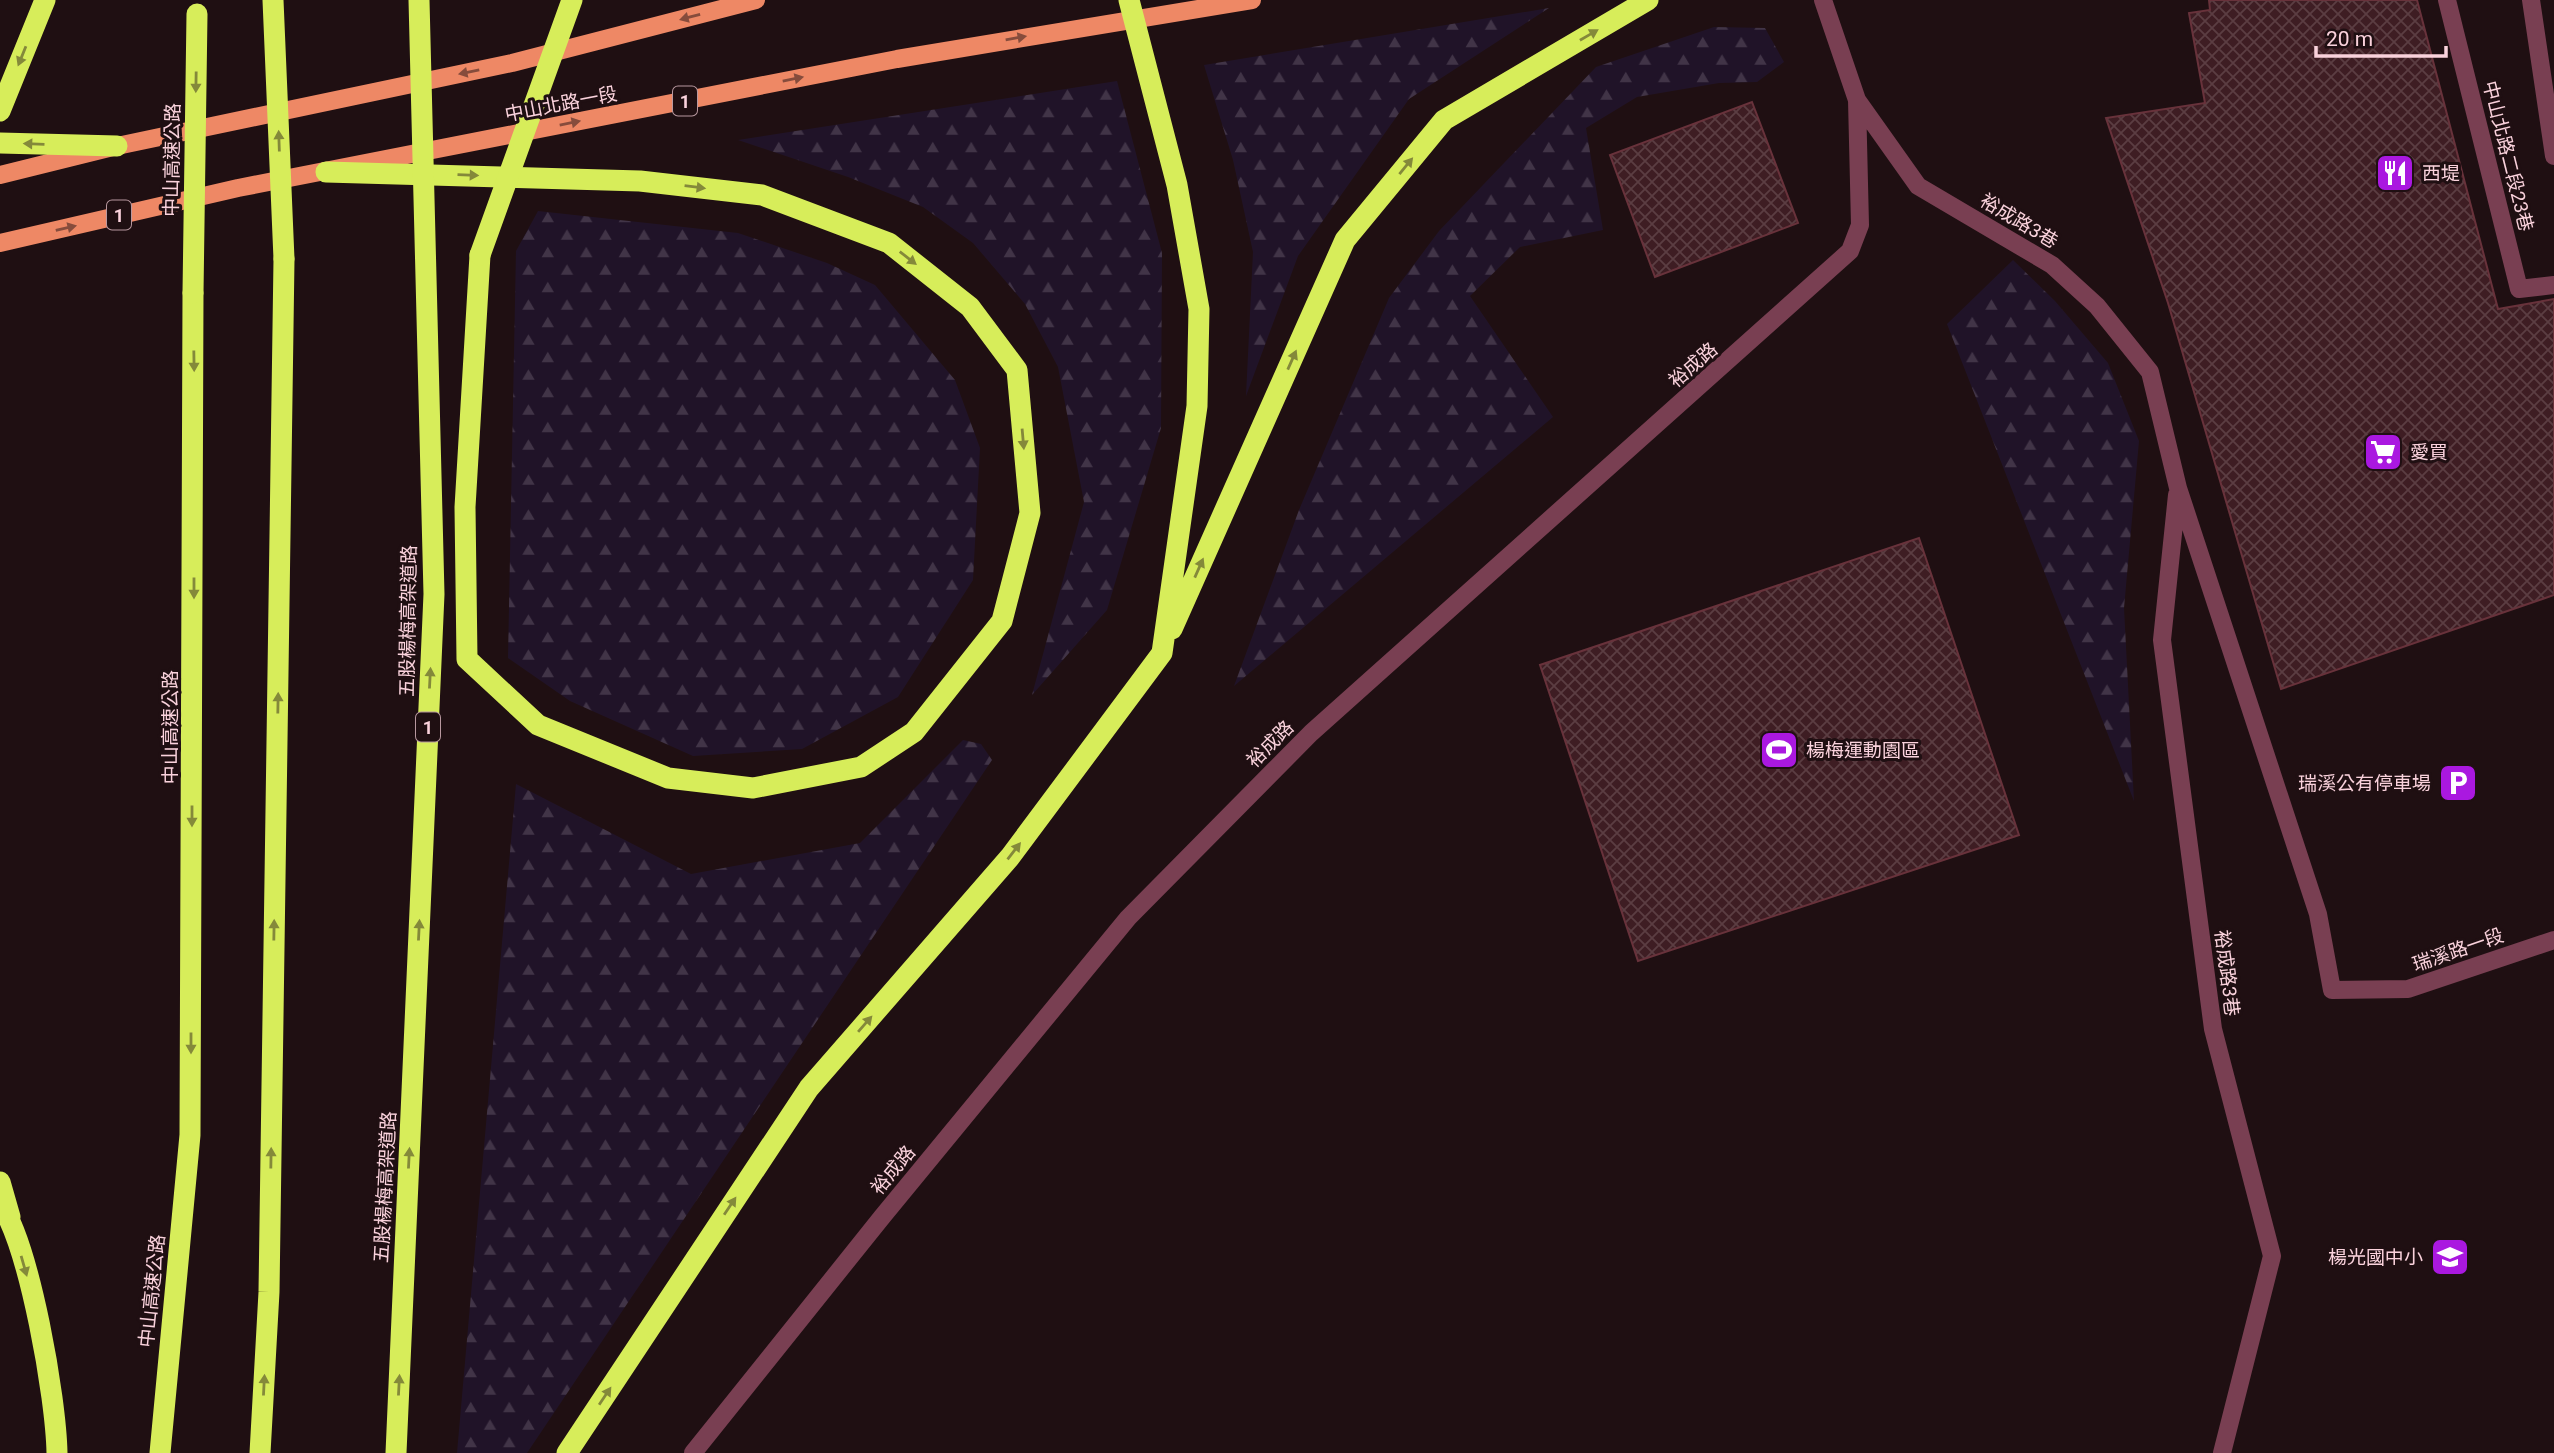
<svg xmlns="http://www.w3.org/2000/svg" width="2554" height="1453" font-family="Roboto,'Noto Sans TC',sans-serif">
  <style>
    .forest { fill: url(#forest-firs) }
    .building { fill: url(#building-cross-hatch); stroke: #68323b; stroke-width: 2 }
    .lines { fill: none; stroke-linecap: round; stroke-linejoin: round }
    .minor { stroke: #793f52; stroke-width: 18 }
    .major { stroke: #ee8865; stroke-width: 18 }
    .highway { stroke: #d7ed5a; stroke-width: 21 }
    .highway-bridge { stroke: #d7ed5a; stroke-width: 21 }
    .oneway { fill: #864c3c }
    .oneway2 { fill: #84893a }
    .labels { text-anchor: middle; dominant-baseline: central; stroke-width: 6; stroke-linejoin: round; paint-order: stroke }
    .shield { fill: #1f0f12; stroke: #b8989f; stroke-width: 2 }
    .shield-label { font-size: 18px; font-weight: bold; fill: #fad2dc }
    .street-label { font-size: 19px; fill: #fad2dc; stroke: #1f0f12 }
    .poi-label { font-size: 19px; fill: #fad2dc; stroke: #1f0f12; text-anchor: start }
  </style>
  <defs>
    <pattern id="forest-firs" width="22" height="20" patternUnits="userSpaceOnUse" patternTransform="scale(1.75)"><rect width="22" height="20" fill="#201328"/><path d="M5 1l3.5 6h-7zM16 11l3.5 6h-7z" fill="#413447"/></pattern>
    <pattern id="building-cross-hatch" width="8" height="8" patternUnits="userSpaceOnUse" patternTransform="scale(1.75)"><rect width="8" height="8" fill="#3e1d23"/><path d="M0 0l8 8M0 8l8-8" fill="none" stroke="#5b3d42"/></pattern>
  </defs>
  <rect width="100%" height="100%" fill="#1f0f12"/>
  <path class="forest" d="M1549,8L1409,99L1298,256L1246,396L1253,252L1233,160L1204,65Z
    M1714,27L1765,28L1784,62L1757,82L1719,83L1637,97L1586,128L1603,230L1520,247L1470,296L1553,417L1234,686L1299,510L1389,298L1439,231L1596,67Z
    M1117,81L1162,253L1161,428L1107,610L1032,695L1084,502L1058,367L1025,304L973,243L923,207L848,177L738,140Z
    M538,211L738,233L827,263L875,285L955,380L980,448L973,580L898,697L802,749L693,756L570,701L508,658L516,251Z
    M2013,260L2055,301L2108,363L2139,441L2124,608L2134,801L1947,324Z
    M963,740L981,744L992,760L527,1453H457L516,784L691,874L860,843Z"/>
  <path class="building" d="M2209,0H2417L2498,309L2554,299V595L2281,689L2168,303L2106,118L2205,103L2189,13L2210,10Z
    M1752,102L1798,223L1655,277L1610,155Z
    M1919,538L2019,835L1638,961L1540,665Z"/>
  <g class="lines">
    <path class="minor" d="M1823,0L1857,100L1918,186L2052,265L2097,306L2150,372L2178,488L2318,914L2332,990L2408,989L2554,940
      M2447,0L2519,289L2554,285
      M2531,0L2554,156
      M2177,495L2162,640L2213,1029L2272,1256L2222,1453
      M693,1453L882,1217L1128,918L1311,733L1850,251L1860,225L1857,100"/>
    <path class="major" d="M0,175L117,146L512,63L756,0
      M0,243L238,188L897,59L1252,0"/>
    <path class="highway" d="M0,111L45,0
      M0,143L117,146
      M326,172L640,181L762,195L889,243L970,307L1017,370L1030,513L1002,621L914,732L861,767L753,788L668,778L538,725L467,659L465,507L480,255
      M1172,629L1345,240L1444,120L1648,0
      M0,1182L10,1217
      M0,1203C30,1247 56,1398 57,1453
      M160,1453L190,1135L193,293
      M260,1453L269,1292L284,259
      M567,1453L809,1088L1010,857L1162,653L1197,406L1199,309L1177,185L1129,0"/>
    <path class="highway-bridge" d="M273,0L284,259
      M480,255L572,0
      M193,293L197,14
      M396,1453L434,594L419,0"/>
  </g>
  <defs><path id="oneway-solid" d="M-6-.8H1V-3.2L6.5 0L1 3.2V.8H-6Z" transform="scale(1.75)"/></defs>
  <g class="oneway">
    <use href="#oneway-solid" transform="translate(690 17) rotate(165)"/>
    <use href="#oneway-solid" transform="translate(1016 38) rotate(-10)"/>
    <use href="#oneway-solid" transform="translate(469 72) rotate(168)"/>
    <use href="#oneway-solid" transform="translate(793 79) rotate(-11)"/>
    <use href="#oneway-solid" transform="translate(570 123) rotate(-11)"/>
    <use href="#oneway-solid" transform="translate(66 228) rotate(-13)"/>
  </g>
  <g class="oneway2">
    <use href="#oneway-solid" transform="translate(1589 35) rotate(-30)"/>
    <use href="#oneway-solid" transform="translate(22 56) rotate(112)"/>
    <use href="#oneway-solid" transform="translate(196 82) rotate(91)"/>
    <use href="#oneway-solid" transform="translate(279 141) rotate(-92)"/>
    <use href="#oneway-solid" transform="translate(34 144) rotate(-178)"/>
    <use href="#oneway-solid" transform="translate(1406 166) rotate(-51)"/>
    <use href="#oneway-solid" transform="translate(468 175) rotate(2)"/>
    <use href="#oneway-solid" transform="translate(695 187) rotate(7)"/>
    <use href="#oneway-solid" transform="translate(908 258) rotate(38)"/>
    <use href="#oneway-solid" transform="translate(1292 360) rotate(-66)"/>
    <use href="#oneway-solid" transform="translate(194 361) rotate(89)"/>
    <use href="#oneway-solid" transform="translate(1023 439) rotate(85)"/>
    <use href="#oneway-solid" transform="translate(1199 568) rotate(-66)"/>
    <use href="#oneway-solid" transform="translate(194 588) rotate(90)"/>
    <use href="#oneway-solid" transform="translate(430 678) rotate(-87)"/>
    <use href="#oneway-solid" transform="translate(278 703) rotate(-89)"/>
    <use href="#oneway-solid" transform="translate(192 816) rotate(90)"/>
    <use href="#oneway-solid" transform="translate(1014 851) rotate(-52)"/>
    <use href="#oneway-solid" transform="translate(274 930) rotate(-89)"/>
    <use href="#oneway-solid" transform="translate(419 930) rotate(-87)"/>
    <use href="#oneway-solid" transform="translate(865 1024) rotate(-49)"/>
    <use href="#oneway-solid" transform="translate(191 1043) rotate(90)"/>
    <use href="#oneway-solid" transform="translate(271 1158) rotate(-89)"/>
    <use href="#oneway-solid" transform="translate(409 1158) rotate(-87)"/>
    <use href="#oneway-solid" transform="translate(730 1206) rotate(-56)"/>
    <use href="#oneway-solid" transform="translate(24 1266) rotate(74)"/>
    <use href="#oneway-solid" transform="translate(264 1385) rotate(-87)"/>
    <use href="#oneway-solid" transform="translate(399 1385) rotate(-87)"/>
    <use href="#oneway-solid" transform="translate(605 1396) rotate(-56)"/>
  </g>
  <defs>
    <symbol id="restaurant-square" viewBox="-11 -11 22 22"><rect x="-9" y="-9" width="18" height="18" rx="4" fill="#aa18e0" stroke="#1f0f12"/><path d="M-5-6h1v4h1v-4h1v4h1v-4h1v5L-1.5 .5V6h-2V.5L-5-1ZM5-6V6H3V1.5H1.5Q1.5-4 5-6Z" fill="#fff"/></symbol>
    <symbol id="supermarket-square" viewBox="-11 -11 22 22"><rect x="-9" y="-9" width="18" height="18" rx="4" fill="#aa18e0" stroke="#1f0f12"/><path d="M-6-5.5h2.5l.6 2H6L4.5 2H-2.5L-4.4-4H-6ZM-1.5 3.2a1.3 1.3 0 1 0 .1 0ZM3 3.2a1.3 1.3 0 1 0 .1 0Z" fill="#fff"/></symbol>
    <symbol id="stadium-square" viewBox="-11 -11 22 22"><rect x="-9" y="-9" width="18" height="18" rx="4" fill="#aa18e0" stroke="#1f0f12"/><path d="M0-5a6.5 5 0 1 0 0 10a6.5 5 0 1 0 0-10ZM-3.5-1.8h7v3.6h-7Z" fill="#fff"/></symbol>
    <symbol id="parking-square" viewBox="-11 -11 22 22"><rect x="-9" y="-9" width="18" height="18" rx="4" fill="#aa18e0" stroke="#1f0f12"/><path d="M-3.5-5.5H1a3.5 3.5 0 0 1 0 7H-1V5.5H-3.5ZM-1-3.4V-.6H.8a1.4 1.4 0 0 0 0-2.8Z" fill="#fff"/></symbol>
    <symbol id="school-square" viewBox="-11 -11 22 22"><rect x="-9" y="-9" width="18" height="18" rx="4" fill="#aa18e0" stroke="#1f0f12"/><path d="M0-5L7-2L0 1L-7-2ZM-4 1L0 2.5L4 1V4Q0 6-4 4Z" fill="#fff"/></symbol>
  </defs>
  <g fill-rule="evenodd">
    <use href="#restaurant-square" x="2373" y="151" width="44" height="44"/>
    <use href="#supermarket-square" x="2361" y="430" width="44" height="44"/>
    <use href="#stadium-square" x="1757" y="728" width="44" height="44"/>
    <use href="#parking-square" x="2436" y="761" width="44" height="44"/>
    <use href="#school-square" x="2428" y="1235" width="44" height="44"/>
  </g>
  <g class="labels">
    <g class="shield">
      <rect x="673" y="86.5" width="24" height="29" rx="5"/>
      <rect x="107" y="200.5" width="24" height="29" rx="5"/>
      <rect x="416" y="712.5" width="24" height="29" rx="5"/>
    </g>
    <g class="shield-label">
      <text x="685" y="101">1</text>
      <text x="119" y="215">1</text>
      <text x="428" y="727">1</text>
    </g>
    <g class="street-label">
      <text transform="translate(561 104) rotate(-11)">中山北路一段</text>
      <text transform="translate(2508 156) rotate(76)">中山北路二段23巷</text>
      <text transform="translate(172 160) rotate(-89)">中山高速公路</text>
      <text transform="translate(2019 221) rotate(31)">裕成路3巷</text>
      <text transform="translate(1693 365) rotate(-41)">裕成路</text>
      <text transform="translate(408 621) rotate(-89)">五股楊梅高架道路</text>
      <text transform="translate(170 727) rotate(-90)">中山高速公路</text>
      <text transform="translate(1270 744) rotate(-45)">裕成路</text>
      <text transform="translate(2458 950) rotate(-19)">瑞溪路一段</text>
      <text transform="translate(2227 973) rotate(83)">裕成路3巷</text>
      <text transform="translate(893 1170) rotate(-50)">裕成路</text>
      <text transform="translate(385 1187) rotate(-87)">五股楊梅高架道路</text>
      <text transform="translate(152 1291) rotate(-84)">中山高速公路</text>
    </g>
    <g class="poi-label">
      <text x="2422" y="173">西堤</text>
      <text x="2410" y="452">愛買</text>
      <text x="1806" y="750">楊梅運動園區</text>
      <text x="2431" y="783" text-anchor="end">瑞溪公有停車場</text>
      <text x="2423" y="1257" text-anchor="end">楊光國中小</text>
    </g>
  </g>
  <path d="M2316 46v10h130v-10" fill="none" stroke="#fad2dc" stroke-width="3.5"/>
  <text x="2326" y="46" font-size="21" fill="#fad2dc" stroke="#1f0f12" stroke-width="5" paint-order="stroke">20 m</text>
</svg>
